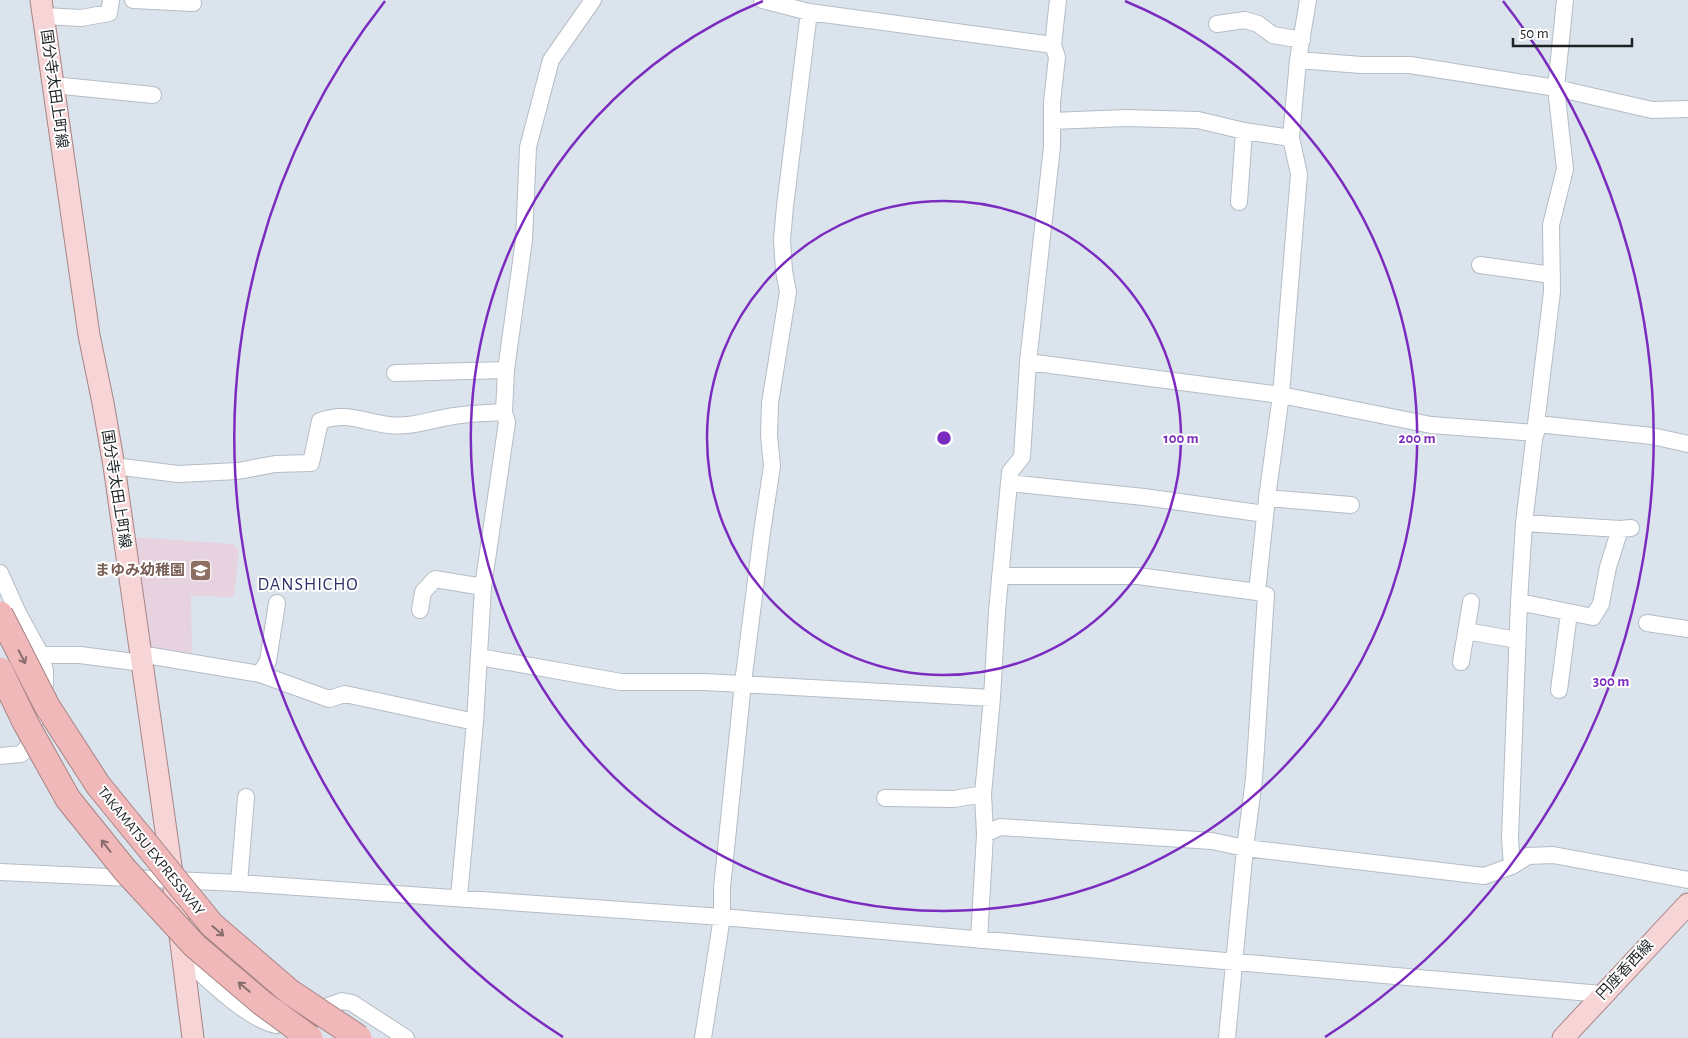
<svg xmlns="http://www.w3.org/2000/svg" width="1688" height="1038" font-family="'Alegreya Sans','Noto Sans JP',sans-serif">
  <style>
    .education { fill: #e7d2e0 }
    .lines { fill: none; stroke-linecap: round; stroke-linejoin: round }
    .minor-casing { stroke: #b4bdc5; stroke-width: 18 }
    .major-casing { stroke: #a78485; stroke-width: 23 }
    .minor { stroke: #fff; stroke-width: 16 }
    .major { stroke: #f7d4d5; stroke-width: 21 }
    .highway-bridge-casing { stroke: #a78485; stroke-width: 27; stroke-linecap: butt }
    .highway-bridge { stroke: #f1b8b9; stroke-width: 25 }
    .oneway { stroke: #886d6f }
    .ring { fill: none; stroke: #7b2cbf; stroke-width: 2.5 }
    .labels { text-anchor: middle; dominant-baseline: central; stroke-width: 4; stroke-linejoin: round; paint-order: stroke }
    .street-label { font-size: 15px; fill: #1e2225; stroke: #fff }
    .education-label { font-size: 15px; font-weight: bold; fill: #785e54; stroke: #fff; text-anchor: end }
    .quarter-label { font-size: 18px; letter-spacing: 1px; fill: #302d68; stroke: #fff }
    .centre { fill: #7b2cbf; stroke: #fff; stroke-width: 2.5 }
    .ring-label { font-size: 15px; text-anchor: middle; font-weight: bold; fill: #7b2cbf; stroke: #fff; stroke-width: 4; stroke-linejoin: round; paint-order: stroke }
  </style>
  <rect width="100%" height="100%" fill="#dbe4ed"/>
  <path class="education" d="M132,537L233,544L239,549L234,597L191,596L192,656L147,651Z"/>
  <g class="lines">
    <defs>
      <path id="minor" d="M133,0L193,3
        M762,0L809,12L1053,45
        M44,16L81,18L109,13L111,0
        M1217,24L1245,20L1258,24L1273,35L1302,40
        M1298,60L1361,65H1410L1556,88L1652,110L1688,109
        M53,85L153,95
        M1052,121L1126,118L1198,120L1244,131L1291,138
        M1239,202L1244,131
        M1480,265L1552,275
        M1028,362L1281,395L1431,425L1536,433
        M395,373L506,370
        M1537,424L1652,436L1688,444
        M114,466L178,474L238,471L275,464L311,463L320,421C346,411 363,422 389,425C411,428 432,419 454,416C470,413 488,413 504,412
        M1009,483L1144,497L1265,514
        M1267,498L1351,505
        M1524,523L1620,529L1631,528
        M0,573L18,613L41,655L45,671V684L27,748L21,754L0,756
        M1000,576H1138L1257,592
        M1519,602L1593,617L1601,604L1608,567L1620,529
        M420,610L423,592L435,579L483,587
        M1647,623L1688,629
        M1466,631L1517,640
        M140,654L260,674L329,699L345,694L475,722
        M41,655H80L142,663
        M480,657L621,682H704L992,698
        M1461,662L1471,602
        M260,674L268,661L277,603
        M1559,690L1569,613
        M885,798L954,799L983,794
        M985,834L1000,827L1212,841L1245,848L1484,876L1512,866L1528,856L1553,855L1688,880
        M1512,866L1510,838L1519,602L1524,523L1552,292L1551,225L1565,169L1556,88L1565,0
        M0,872L239,883L722,917L1602,994
        M239,883L246,797
        M459,897L475,722L483,587L507,422L504,412L506,370L524,240L528,147L551,60L593,0
        M979,940L985,834L983,794L992,698L997,611L1010,472L1022,457L1028,362L1052,147V102L1057,57L1053,45L1058,0
        M183,957C205,977 247,1019 276,1025L342,1001L352,1003L406,1038
        M703,1038L722,917V888L743,683L762,532L772,466L769,435L770,403L788,292L784,271L782,240L785,206L809,12
        M1227,1038L1245,848L1254,779L1266,595L1257,592L1267,498L1281,395L1299,174L1291,138L1298,60L1308,0"/>
      <path id="major" d="M41,0L89,335L103,403L114,466L173,880L193,1038
        M1563,1038L1688,904"/>
    </defs>
    <use href="#minor" class="minor-casing"/>
    <use href="#major" class="major-casing"/>
    <use href="#minor" class="minor"/>
    <use href="#major" class="major"/>
    <defs>
      <path id="highway-bridge" d="M0,614L47,706L98,785L212,925L290,992L359,1038
        M0,670L25,722L68,799L125,870L195,946L262,1003L310,1038"/>
    </defs>
    <use href="#highway-bridge" class="highway-bridge-casing"/>
    <use href="#highway-bridge" class="highway-bridge"/>
  </g>
  <defs><path id="oneway-shaft" d="M-6 0H5M1.5-3L5.5 0L1.5 3" fill="none" stroke-width="1.6" stroke-linecap="round" stroke-linejoin="round" transform="scale(1.25)"/></defs>
  <g class="oneway">
    <use href="#oneway-shaft" transform="translate(22 657) rotate(63)"/>
    <use href="#oneway-shaft" transform="translate(106 846) rotate(-128)"/>
    <use href="#oneway-shaft" transform="translate(218 931) rotate(41)"/>
    <use href="#oneway-shaft" transform="translate(244 987) rotate(-140)"/>
  </g>
  <g class="ring">
    <circle cx="944" cy="438" r="237"/>
    <path d="M1125 1A473 473 0 1 1 763 1"/>
    <path d="M563 1037A710 710 0 0 1 385 1M1503 1A710 710 0 0 1 1325 1037"/>
  </g>
  <defs>
    <symbol id="school-square" viewBox="-11 -11 22 22"><rect x="-9" y="-9" width="18" height="18" rx="4" fill="#8d6e63" stroke="#fff"/><path d="M0-5L7-2L0 1L-7-2ZM-4 1L0 2.5L4 1V4Q0 6-4 4Z" fill="#fff"/></symbol>
  </defs>
  <g fill-rule="evenodd">
    <use href="#school-square" x="188" y="558" width="25" height="25"/>
  </g>
  <g class="labels">
    <g class="street-label">
      <text transform="translate(54 89) rotate(82)">国分寺太田上町線</text>
      <text transform="translate(116 489) rotate(81)">国分寺太田上町線</text>
      <text transform="translate(151 851) rotate(51)">TAKAMATSU EXPRESSWAY</text>
      <text transform="translate(1625 970) rotate(-47)">円座香西線</text>
    </g>
    <g class="education-label">
      <text x="185" y="570">まゆみ幼稚園</text>
    </g>
    <g class="quarter-label">
      <text x="308" y="585">DANSHICHO</text>
    </g>
  </g>
  <circle cx="944" cy="438" r="8" class="centre"/>
  <g class="ring-label">
    <text x="1181" y="443">100 m</text>
    <text x="1417" y="443">200 m</text>
    <text x="1611" y="686">300 m</text>
  </g>
  <path d="M1513 38v8h119v-8" fill="none" stroke="#1e2225" stroke-width="2.5"/>
  <text x="1520" y="38" font-size="15" fill="#1e2225" stroke="#ffffff" stroke-width="4" paint-order="stroke">50 m</text>
</svg>
